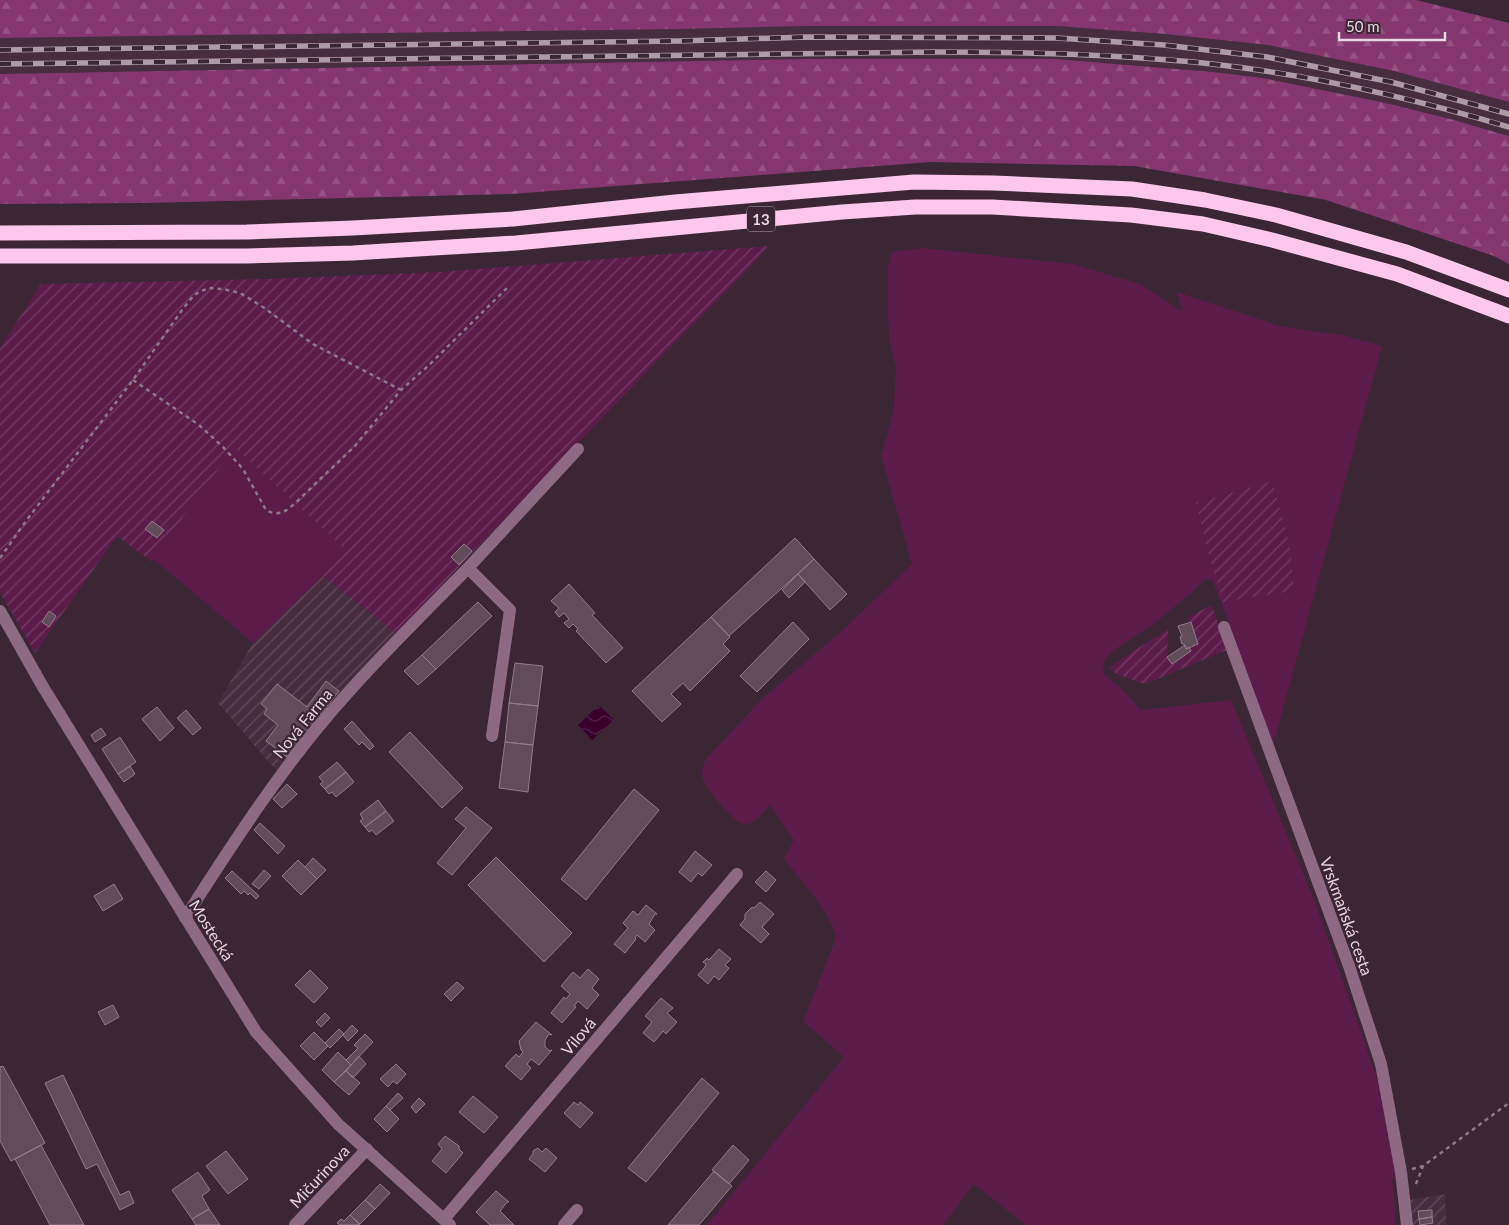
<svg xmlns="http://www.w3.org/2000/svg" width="1509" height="1225" font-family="Lato,sans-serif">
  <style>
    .built { fill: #472e3f }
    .industrial { fill: url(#industrial-furrows) }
    .grass { fill: #5b1c4a; fill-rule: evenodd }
    .forest { fill: url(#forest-firs) }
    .garden { fill: url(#garden-furrows) }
    .water { fill: url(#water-waves) }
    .building { fill: #614c5a; stroke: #937b8a }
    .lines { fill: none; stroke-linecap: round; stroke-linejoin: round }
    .path { stroke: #8b7a85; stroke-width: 2.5; stroke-dasharray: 4 4; stroke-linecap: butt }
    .minor { stroke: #8d6a81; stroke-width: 12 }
    .highway { stroke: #fdc8eb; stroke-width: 15 }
    .rail-casing { stroke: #ac9ca6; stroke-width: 5.5 }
    .rail { stroke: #3b2734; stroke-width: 4; stroke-dasharray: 11; stroke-linecap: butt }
    .labels { text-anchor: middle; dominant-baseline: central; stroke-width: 4.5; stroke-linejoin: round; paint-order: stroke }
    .shield { fill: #3b2734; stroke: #b2a3ac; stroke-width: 1 }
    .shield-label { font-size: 15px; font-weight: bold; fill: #e5d8e0 }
    .street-label { font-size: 16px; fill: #e5d8e0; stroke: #3b2734 }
  </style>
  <defs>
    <pattern id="industrial-furrows" width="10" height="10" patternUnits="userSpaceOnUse" patternTransform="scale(1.25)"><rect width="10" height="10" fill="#472e3f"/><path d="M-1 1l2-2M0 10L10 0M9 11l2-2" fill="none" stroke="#614c5a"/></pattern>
    <pattern id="forest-firs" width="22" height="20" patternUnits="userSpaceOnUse" patternTransform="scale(1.25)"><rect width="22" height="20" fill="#83376e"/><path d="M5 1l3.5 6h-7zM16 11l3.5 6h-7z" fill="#945382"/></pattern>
    <pattern id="garden-furrows" width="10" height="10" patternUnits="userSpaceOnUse" patternTransform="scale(1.25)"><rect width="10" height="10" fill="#5b1c4a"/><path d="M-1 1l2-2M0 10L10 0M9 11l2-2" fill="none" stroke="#723c64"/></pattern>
    <pattern id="water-waves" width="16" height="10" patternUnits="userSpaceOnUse" patternTransform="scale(1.25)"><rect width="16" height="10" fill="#38002b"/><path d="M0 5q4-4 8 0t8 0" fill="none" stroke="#552449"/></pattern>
  </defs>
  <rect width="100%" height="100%" fill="#3b2734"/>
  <path class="built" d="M806,26H1057L1165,34L1268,45L1394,71L1509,102V136L1454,120L1386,103L1263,78L1162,67L1056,59H807L0,74V38L679,29Z"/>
  <path class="industrial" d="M323,576L397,634L279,771L273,767L218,703L253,643Z
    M1445,1194L1446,1225H1412L1410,1200Z"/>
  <path class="grass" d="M923,248L1073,264L1140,284L1183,312L1177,292L1280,326L1346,336L1382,346L1271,753L1228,620L1212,579L1203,581L1194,591L1152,625L1111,652L1103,663L1104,666L1102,672L1124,691L1141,710L1231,700L1314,900L1360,1029L1378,1082L1398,1173L1392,1179L1396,1225H1026L974,1184L943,1225H707L844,1057L803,1021L836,938C833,915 799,878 784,859L794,840L770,805C764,811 756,824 746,824C736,826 708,791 704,781C700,774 703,766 706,759L762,699L843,630L912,564L881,456L894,409L896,368L889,338L888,305V266L892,252ZM1272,481C1282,517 1295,553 1293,591L1224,602L1209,556L1196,503Z
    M234,446L346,550L323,576L253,643L167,570L152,559Z"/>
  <path class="forest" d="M0,0H1416L1509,23V102L1394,71L1268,45L1165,34L1057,26H806L679,29L0,38Z
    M807,59H1056L1213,72L1263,78L1386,103L1454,120L1509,136V264L1494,256L1326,200L1134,166L931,162L511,194L145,203L0,204V74Z"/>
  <path class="garden" d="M769,246C735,285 697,320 661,357C573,449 483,539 397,634L323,576L346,550L234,447L151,561L117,536L35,653L0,592V348L41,284L268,279L440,272Z
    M1272,481C1282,516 1295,553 1293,591L1223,602L1209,556L1196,503Z
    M1212,605L1227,650L1145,684L1116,674L1109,667L1168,629L1167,657L1172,664L1191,651L1189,648L1198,644L1188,617Z"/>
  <path class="water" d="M599,705L614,720L592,740L578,725Z"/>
  <path class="building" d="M152,521L164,530L157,538L145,529Z
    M795,538L814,559L729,636L711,617Z
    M464,544L472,551L459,565L451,557Z
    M814,559L847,594L830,610L798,574Z
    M798,574L805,582L789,598L782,590Z
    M569,584L595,613L592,615L623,648L606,663L576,631L578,629L573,624L569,628L564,623L569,619L564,613L559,617L555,612L559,608L551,601Z
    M478,602L492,616L436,669L422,655Z
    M49,611L56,616L49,627L42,622Z
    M711,617L730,637L723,644L730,651L690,691L683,683L671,694L681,704L662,722L632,691Z
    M793,622L809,639L757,692L740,676Z
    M1191,622L1198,644L1186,649L1184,644H1182L1180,637L1182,636L1178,626Z
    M1185,645L1186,649L1189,647L1191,651L1172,664L1167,657Z
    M422,655L436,669L418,685L404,671Z
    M515,663L543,666L538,706L509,703Z
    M326,681L339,691L287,757L266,741L278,725L264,714L267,709L261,704L277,684L307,707Z
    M509,703L538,706L533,745L505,742Z
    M157,707L174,728L160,741L142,719Z
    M186,710L201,728L193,735L177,718Z
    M352,721L374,746L370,750L362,742L359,745L344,729Z
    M101,728L106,735L95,742L91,735Z
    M410,732L463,788L442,808L389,752Z
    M120,737L136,762L118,774L102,749Z
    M505,742L533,745L528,792L499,788Z
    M337,762L346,772L325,789L320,784L323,782L319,777Z
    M130,766L135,774L124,782L118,774Z
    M346,772L354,782L336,797L332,792L329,794L325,789Z
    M287,784L297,794L282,808L273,799Z
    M634,789L659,810L586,900L561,879Z
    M378,800L386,811L365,827L360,821L363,819L360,814Z
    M466,807L492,828L452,875L437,863L466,828L455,819Z
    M386,811L394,821L376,835L372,830L369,832L365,827Z
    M260,823L285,846L278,854L254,830Z
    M695,851L712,865L702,876L698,873L691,882L679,872Z
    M496,857L572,933L544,962L468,885Z
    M313,858L326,870L317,879L305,867Z
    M298,860L317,879L301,895L282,876Z
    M264,870L271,876L259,889L252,884Z
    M232,871L259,896L256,899L250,893L248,895L244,891L241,894L225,878Z
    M766,871L776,880L766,892L755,882Z
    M114,884L123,899L103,911L94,896Z
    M760,902L774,914L762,927L769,934L761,943L740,925L745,919V914L751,908L755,907Z
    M646,905L657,914H655L649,924L655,930L645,942L637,935L635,938L636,939L625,953L614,944L628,928L623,923L633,911L638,915Z
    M719,949L731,959L725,965L729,968L719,980L714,976L708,984L698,975L705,967L706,964L703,962L707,958L709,960Z
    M588,969L599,979L592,988L599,995L587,1009L578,1001L574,1006L576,1007L562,1023L551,1013L564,997L566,999L570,994L561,986L573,972L580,978Z
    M310,970L328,988L314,1003L295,985Z
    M457,982L464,988L451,1001L444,994Z
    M661,998L673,1008L667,1013L677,1022L666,1034L663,1031L654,1042L643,1033L652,1022L645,1016Z
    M113,1005L119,1017L105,1025L98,1012Z
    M325,1013L330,1018L321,1027L316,1022Z
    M536,1022L552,1035L549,1034L545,1040V1047L550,1051L552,1050L539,1065L531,1059L527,1064L531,1068L521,1080L505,1066L516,1054L519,1057L523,1052L521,1050L519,1041Z
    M352,1025L358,1031L348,1041L343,1035Z
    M339,1029L344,1034L330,1048L325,1043Z
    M314,1032L328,1046L314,1060L300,1046Z
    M365,1034L373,1042L351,1065L346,1060L358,1048L354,1045Z
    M338,1052L351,1065L334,1082L322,1070Z
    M359,1056L366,1064L353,1078L346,1071Z
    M396,1064L406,1074L397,1084L393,1081L388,1087L380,1079Z
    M3,1066L45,1143L11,1161L0,1141V1067Z
    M346,1071L360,1083L349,1095L334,1082Z
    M63,1075L120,1195L129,1191L134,1203L120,1210L97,1164L86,1169L45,1083Z
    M702,1078L719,1093L646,1182L628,1168Z
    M398,1093L403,1098L390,1110L386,1106Z
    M473,1096L498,1117L484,1133L459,1112Z
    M419,1098L425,1104L416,1113L411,1107Z
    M574,1102L578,1105L580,1102L593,1113L580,1128L564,1113Z
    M386,1106L399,1119L387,1132L374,1119Z
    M445,1136L459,1146V1149L463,1153L446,1173L432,1161L442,1149L438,1144Z
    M41,1145L84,1225H50L15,1159Z
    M733,1145L749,1160L729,1184L712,1170Z
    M538,1148L542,1152L546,1148L557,1158L545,1172L529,1159L533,1154V1151Z
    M226,1151L248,1179L228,1194L206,1166Z
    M714,1171L732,1186L699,1225H668Z
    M198,1172L210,1190L202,1196L209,1209L192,1219L172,1190Z
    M380,1184L390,1193L375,1209L365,1200Z
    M496,1191L509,1202H507L500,1211L514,1225H490L476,1212Z
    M365,1200L375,1209L360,1224L350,1215Z
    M209,1209L220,1225H196L192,1219Z
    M1432,1210V1217L1419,1219L1418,1211Z
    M350,1215L360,1225H340L337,1223L341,1219L344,1221Z
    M1432,1217L1433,1223L1420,1225L1419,1219Z"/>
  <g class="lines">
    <path class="path" d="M133,380L199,425L223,447L243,469L266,510C277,516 284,513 293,505L354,447L401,390L428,366L508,287
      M0,558L26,521L133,380L182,310L194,295L208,288L223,289L240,293L263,307L313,344L401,390
      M1412,1169L1423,1166
      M1416,1184L1423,1166L1509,1103"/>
    <path class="minor" d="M0,611L43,687L256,1032L338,1124L450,1225
      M1224,627L1349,966L1381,1064L1401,1172L1407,1225
      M492,736L510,610L468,568L578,449
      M185,918C234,841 284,764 345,696C384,652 427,610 468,568
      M444,1219L737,874
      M295,1225L367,1149
      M564,1225L577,1210"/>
    <path class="highway" d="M0,233L247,232L353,228L513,219L675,202L914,182L993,183L1132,189L1205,200L1276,215L1406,252L1509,290
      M0,256H246L353,253L516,243L842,212L915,207H992L1131,215L1203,224L1272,240L1397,274L1509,316"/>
    <defs>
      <path id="rail" d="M0,50L680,41L806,37L1057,38L1164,45L1267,57L1391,82L1509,114
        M0,64L936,52C1028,52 1120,54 1212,64C1313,75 1412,98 1509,127"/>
    </defs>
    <use href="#rail" class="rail-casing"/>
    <use href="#rail" class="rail"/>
  </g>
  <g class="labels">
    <rect class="shield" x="747" y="206.5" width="28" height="25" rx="4"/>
    <g class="shield-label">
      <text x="761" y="219">13</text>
    </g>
    <g class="street-label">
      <text transform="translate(302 723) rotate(-51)">Nová Farma</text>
      <text transform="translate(1347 916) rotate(70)">Vrskmaňská cesta</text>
      <text transform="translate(212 930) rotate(58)">Mostecká</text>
      <text transform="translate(578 1036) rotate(-50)">Vilová</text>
      <text transform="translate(319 1176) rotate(-47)">Mičurinova</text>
    </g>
  </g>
  <path d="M1339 32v8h106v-8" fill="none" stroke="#e5d8e0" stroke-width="2.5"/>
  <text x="1346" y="32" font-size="15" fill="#e5d8e0" stroke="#3b2734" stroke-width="4" paint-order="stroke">50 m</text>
</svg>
